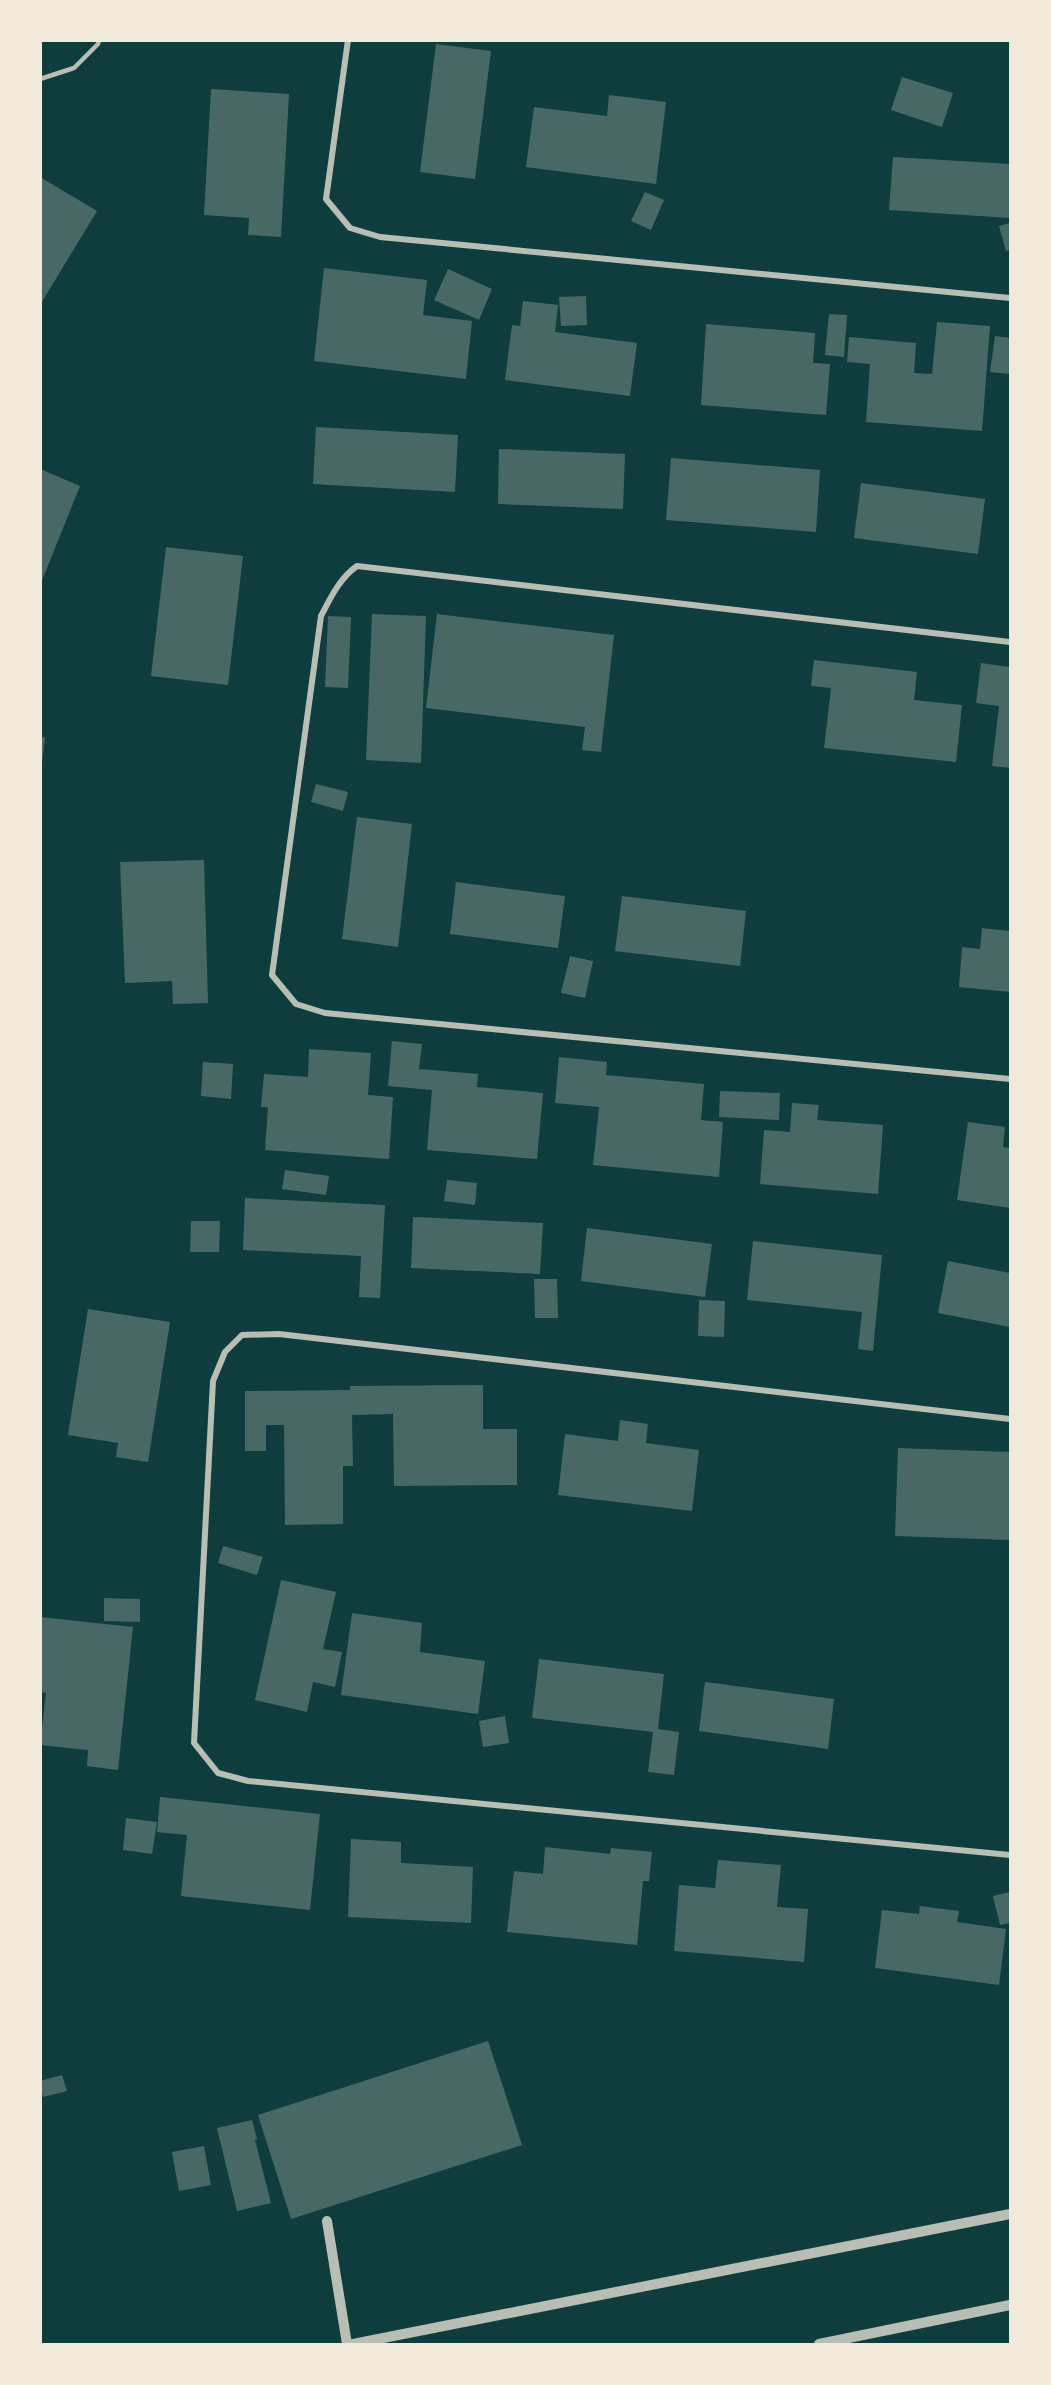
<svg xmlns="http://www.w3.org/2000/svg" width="1051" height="2385" font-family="'Fira Sans',sans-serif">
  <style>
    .building { fill: #486865 }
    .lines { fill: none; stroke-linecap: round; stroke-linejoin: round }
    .service { stroke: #b8beb3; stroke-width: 4.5 }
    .minor { stroke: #b8beb3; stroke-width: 6 }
    .tertiary { stroke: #b8beb3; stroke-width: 10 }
  </style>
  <rect width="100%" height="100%" fill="#0f3d3e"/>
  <path class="building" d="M436,44L491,51L475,179L420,172Z
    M902,77L953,93L942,127L891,110Z
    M211,89L289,94L281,237L248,235L249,218L204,215Z
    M609,95L666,102L656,184L526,167L534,107L607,116Z
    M893,157L1010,164V218L889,210Z
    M40,177L97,211L40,305Z
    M645,192L664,200L651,230L631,221Z
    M1010,223V250L1006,251L999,226Z
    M324,268L427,280L423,315L472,321L466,379L314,361Z
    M448,269L492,289L479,320L434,300Z
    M586,296L587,325L561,326L559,297Z
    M523,301L558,305L555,332L637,343L630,396L505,380L512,325L520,326Z
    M829,314L847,315L844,357L825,355Z
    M937,322L990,326L982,431L866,422L870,364L847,362L849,337L916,343L914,373L932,374Z
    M706,324L815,333L813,363L830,364L826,415L701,405Z
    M995,336L1010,338V374L990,372Z
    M316,427L458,435L455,492L313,484Z
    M499,449L625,454L623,509L498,504Z
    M671,458L820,470L816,532L666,520Z
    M40,469L80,486L41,583H40Z
    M861,483L985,499L978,554L854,538Z
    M166,547L243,556L228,685L151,676Z
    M372,614L426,616L421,763L366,760Z
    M437,614L614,635L601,752L582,750L585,727L426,708Z
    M328,616L351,617L348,688L325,687Z
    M814,660L917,672L914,700L962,705L956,762L824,748L831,688L811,686Z
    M981,663L1010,667V768L992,766L999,706L976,703Z
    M45,737L42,764H40V738Z
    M316,784L348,792L343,811L311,802Z
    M357,817L412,824L398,947L342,939Z
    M204,860L208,1003L173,1004L172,981L125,983L120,862Z
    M456,882L565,896L558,948L450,934Z
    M622,896L746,911L740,966L615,951Z
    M982,928L1010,931V992L959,987L962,947L980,949Z
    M570,956L593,961L585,998L561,993Z
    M392,1041L422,1044L419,1069L478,1074L477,1087L543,1093L537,1159L427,1150L432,1090L388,1086Z
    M309,1049L371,1053L368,1095L393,1097L389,1159L265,1150L268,1107H261L264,1074L308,1077Z
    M559,1057L607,1062L606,1075L704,1084L701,1120L723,1122L719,1177L593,1165L599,1107L555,1103Z
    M203,1062L233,1064L231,1099L201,1096Z
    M720,1091L780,1093L779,1120L719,1117Z
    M792,1103L819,1105L817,1120L883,1125L878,1194L760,1184L764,1130L790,1132Z
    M968,1122L1005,1127L1003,1147L1010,1148V1208L957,1200Z
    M285,1170L329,1176L326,1195L282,1189Z
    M447,1180L477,1183L475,1205L444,1201Z
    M245,1198L385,1205L380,1298L359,1297L361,1256L243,1250Z
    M413,1217L543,1223L540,1274L411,1268Z
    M191,1221H220L219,1252H190Z
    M587,1228L712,1244L705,1297L581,1281Z
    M753,1241L882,1255L873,1351L858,1349L862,1312L747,1300Z
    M948,1261L1010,1273V1327L938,1313Z
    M534,1279H557L558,1318H535Z
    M699,1300L725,1301L724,1337L698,1336Z
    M88,1309L170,1322L148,1462L116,1457L118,1443L68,1435Z
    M483,1385V1429H517V1485L394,1486L393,1414L352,1415L353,1466H343V1524L285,1525L284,1425H266V1451H245V1391L350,1390V1386Z
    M620,1420L648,1424L646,1443L699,1450L692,1511L558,1495L565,1434L618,1441Z
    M898,1448L1010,1452V1540L895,1536Z
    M223,1546L263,1557L257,1575L218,1563Z
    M281,1580L336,1592L323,1649L342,1652L335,1687L313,1682L307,1712L255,1700Z
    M104,1598L140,1599V1622L104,1621Z
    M352,1613L422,1623L420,1652L485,1661L478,1714L341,1695Z
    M40,1617L133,1627L118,1770L87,1766L88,1750L40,1745L46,1693L40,1692Z
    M539,1659L664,1674L658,1729L679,1732L674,1775L648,1772L653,1732L532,1718Z
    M705,1682L834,1699L828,1749L699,1731Z
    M505,1716L509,1743L483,1747L479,1721Z
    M160,1797L320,1814L310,1910L181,1896L187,1835L157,1832Z
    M126,1818L157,1822L152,1854L123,1850Z
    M351,1839L401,1842V1863L473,1867L471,1923L348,1917Z
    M545,1847L610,1854L611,1848L652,1852L649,1881H643L637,1945L507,1932L514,1871L543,1874Z
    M718,1860L781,1865L777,1907L808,1909L804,1962L674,1951L679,1885L715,1888Z
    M1010,1892V1923L1000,1925L993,1896Z
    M920,1906L959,1911L957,1922L1006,1929L999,1985L875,1968L882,1910L919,1914Z
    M488,2041L522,2145L291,2219L258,2115Z
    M62,2075L67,2091L43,2097L40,2081Z
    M252,2120L257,2139L255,2140L271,2203L237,2211L217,2128Z
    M204,2146L211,2185L179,2191L172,2152Z"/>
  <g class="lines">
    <path class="service" d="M40,79L74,68L98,44L99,40"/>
    <path class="minor" d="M348,40L326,199L350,228L380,237L1010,298
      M1010,642L357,566C339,579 331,597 321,616L272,975L296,1004L325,1013L1010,1079
      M1010,1419L279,1334L242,1335L225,1352L213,1381L194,1743L218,1773L248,1781L1010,1855"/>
    <path class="tertiary" d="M327,2221L347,2344
      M353,2344L1010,2214
      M819,2344L1010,2305"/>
  </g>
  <rect width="1051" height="2385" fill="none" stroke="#f1e9da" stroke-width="84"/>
</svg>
